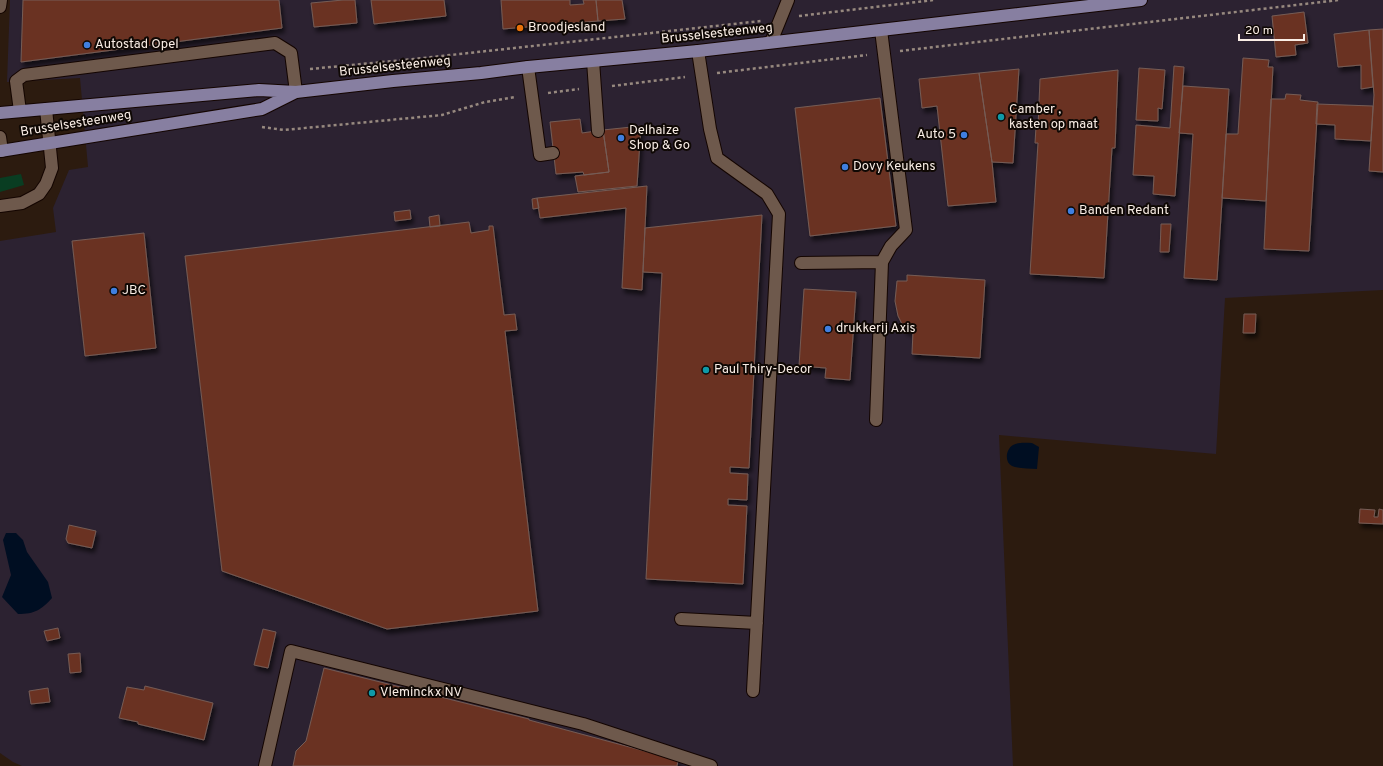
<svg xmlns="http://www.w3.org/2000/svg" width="1383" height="766" font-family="Overpass,sans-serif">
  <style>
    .industrial { fill: #2c2231 }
    .green { fill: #093d22 }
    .water { fill: #000e22 }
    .building { fill: #6b3324; stroke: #755c55; filter: url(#shadow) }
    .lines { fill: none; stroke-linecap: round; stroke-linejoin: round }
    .lane-casing { stroke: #140500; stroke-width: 14 }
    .street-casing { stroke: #140500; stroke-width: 14 }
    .primary-casing { stroke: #140500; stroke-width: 14 }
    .path { stroke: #97897f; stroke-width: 2.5; stroke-dasharray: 3 3; stroke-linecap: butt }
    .lane { stroke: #6e594c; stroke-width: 12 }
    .street { stroke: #6e594c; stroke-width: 12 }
    .primary { stroke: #877fa1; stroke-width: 12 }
    .food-dot { fill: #e8710a; stroke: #0f0804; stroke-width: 1.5 }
    .shop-dot { fill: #3f7fe0; stroke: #0f0804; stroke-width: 1.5 }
    .culture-dot { fill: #0f9aa8; stroke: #0f0804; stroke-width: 1.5 }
    .labels { text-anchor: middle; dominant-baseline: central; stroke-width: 4; stroke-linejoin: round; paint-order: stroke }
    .poi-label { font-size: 13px; fill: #faeee6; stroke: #0f0804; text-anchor: start }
    .street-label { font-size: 13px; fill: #faeee6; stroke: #0f0804 }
  </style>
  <defs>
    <filter id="shadow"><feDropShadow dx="2.5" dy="4.5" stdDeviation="2" flood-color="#0009"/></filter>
  </defs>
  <rect width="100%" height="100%" fill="#2c1b0f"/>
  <path class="industrial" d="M10,0H1383V290L1225,298L1216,454L999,435L1013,766H22L13,762L0,753V241L56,232L53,208L69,170L88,167L80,78L7,82Z"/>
  <path class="green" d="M21,174L24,185L0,192V178Z"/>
  <path class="water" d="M1032,443L1039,447L1037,469C1029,468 1020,469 1012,466C1004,462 1006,449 1013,445C1019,442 1026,443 1032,443Z
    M6,533H16L23,540L27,552L48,582L52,598C41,610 35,614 18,614L2,597L11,575L3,540Z"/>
  <path class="building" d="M23,0H279L282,28L21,62Z
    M343,0H355L357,23L314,27L311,3Z
    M371,0H444L446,16L374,24Z
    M501,0H570V5L584,4L583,0H596L598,21L503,29Z
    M596,0H622L625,19L598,21Z
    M1304,12L1308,43L1295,45L1296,55L1276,57L1272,16Z
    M1383,29V172L1369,171L1374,95L1369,30Z
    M1369,30L1373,87L1361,89V65L1338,67L1334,34Z
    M1243,58L1269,60L1268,67H1273L1266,201L1222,198L1226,134H1238Z
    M1174,66L1184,67L1175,196L1153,194L1154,176L1133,175L1136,125L1170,128Z
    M1139,68L1165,70L1162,109L1158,108V121L1136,120Z
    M1019,69L1013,163L992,162L979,73Z
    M1118,70L1115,148H1112L1104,278L1030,274L1038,143H1035L1036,127H1038L1040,79Z
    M979,73L992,162L996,202L948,206L937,106L922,108L919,79Z
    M1183,86L1229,89L1217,280L1184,278L1193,134L1179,133Z
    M1286,94L1301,95L1300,100L1318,102L1309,251L1264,249L1271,99H1285Z
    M880,98L896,226L810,236L795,108Z
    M1317,104L1373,106L1371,141L1335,139V125L1316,124Z
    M580,119L582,133L603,130L609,172L584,175L583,172L556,174L550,122Z
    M641,126L637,186L578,192L575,176L609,172L603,130Z
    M647,186L642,290L622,288L626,208L540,218L537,198Z
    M537,198L539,208L533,209L532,199Z
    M410,210L411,219L395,221L394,212Z
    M439,215L440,226L430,227L429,217Z
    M762,215L749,468L730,467V473L748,474L747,500L728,499V505L747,506L743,584L646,579L662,273L643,272L645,228Z
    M469,222L471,233L489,230V226H493L504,315L515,314L517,330L505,331L538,611L387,629L222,571L185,256Z
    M1161,224H1171L1169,252H1160Z
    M144,233L156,348L85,356L72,241Z
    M907,275L985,280L980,358L912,354L913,331H907L903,326L898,316L895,301L897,281H907Z
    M804,289L856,292L850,380L825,378L826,368L799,366Z
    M1244,314H1256L1255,333H1243Z
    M1360,509L1375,510L1374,517H1378L1379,509L1383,510V524L1359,523Z
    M69,525L96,531L92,548L68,543L66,539Z
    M58,628L60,638L47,641L44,631Z
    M263,629L276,632L268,668L254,665Z
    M80,653L81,672L70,673L68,654Z
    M324,668L529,719V720L678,760L677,766H293L296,751L306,741Z
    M145,686L213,703L204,740L138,724V722L119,718L127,687L144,690Z
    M48,688L50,702L31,704L29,691Z"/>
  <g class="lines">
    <defs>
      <path id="lane" d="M698,51L710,129L717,158L767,194L779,214L753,691
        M593,61L598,131
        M528,67L540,155L553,153
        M20,111L16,81L24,75L275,43L291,53L296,92
        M801,263L882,262
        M876,420L882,262L891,246L906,230L881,30
        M681,619L757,623
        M265,766L291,651L583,724L711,766"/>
      <path id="street" d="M0,7L1,0
        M771,42L788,0
        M0,137L2,151
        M0,206L22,203L39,194L46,184L52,168L46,109"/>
      <path id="primary" d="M0,113L259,90L296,92L393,81L481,73L528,67L698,51L1141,0
        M0,151L262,109L294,93"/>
    </defs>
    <use href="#lane" class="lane-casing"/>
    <use href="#street" class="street-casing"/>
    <use href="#primary" class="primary-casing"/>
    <path class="path" d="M799,16L934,0
      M900,51L1339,0
      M310,69L414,59L761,21
      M717,73L867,55
      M612,86L685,77
      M548,93L579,89
      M262,127L284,130L442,115L485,102L516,97"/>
    <use href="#lane" class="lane"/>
    <use href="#street" class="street"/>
    <use href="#primary" class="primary"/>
  </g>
  <circle class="food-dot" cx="520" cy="28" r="4"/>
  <g class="shop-dot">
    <circle cx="87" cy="45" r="4"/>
    <circle cx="964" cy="135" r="4"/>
    <circle cx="621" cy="138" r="4"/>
    <circle cx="845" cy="167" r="4"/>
    <circle cx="1071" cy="211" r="4"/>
    <circle cx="114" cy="291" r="4"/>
    <circle cx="828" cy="329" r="4"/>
  </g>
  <g class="culture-dot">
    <circle cx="1001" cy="117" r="4"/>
    <circle cx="706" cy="370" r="4"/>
    <circle cx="372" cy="693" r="4"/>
  </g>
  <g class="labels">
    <g class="poi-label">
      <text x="528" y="28">Broodjesland</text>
      <text x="95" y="45">Autostad Opel</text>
      <text x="1009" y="110">Camber ,<tspan x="1009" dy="15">kasten op maat</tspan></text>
      <text x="629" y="131">Delhaize<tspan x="629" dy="15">Shop &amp; Go</tspan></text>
      <text x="956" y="135" text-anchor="end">Auto 5</text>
      <text x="853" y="167">Dovy Keukens</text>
      <text x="1079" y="211">Banden Redant</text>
      <text x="122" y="291">JBC</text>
      <text x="836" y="329">drukkerij Axis</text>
      <text x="714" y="370">Paul Thiry-Decor</text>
      <text x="380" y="693">Vleminckx NV</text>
    </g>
    <g class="street-label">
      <text transform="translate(717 34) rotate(-6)">Brusselsesteenweg</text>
      <text transform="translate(395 67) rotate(-6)">Brusselsesteenweg</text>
      <text transform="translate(76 124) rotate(-9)">Brusselsesteenweg</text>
    </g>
  </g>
  <path d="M1239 34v6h65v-6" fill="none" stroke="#faeee6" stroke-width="2"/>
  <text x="1245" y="34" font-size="12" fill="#faeee6" stroke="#0f0804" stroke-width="3" paint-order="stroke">20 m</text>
</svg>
